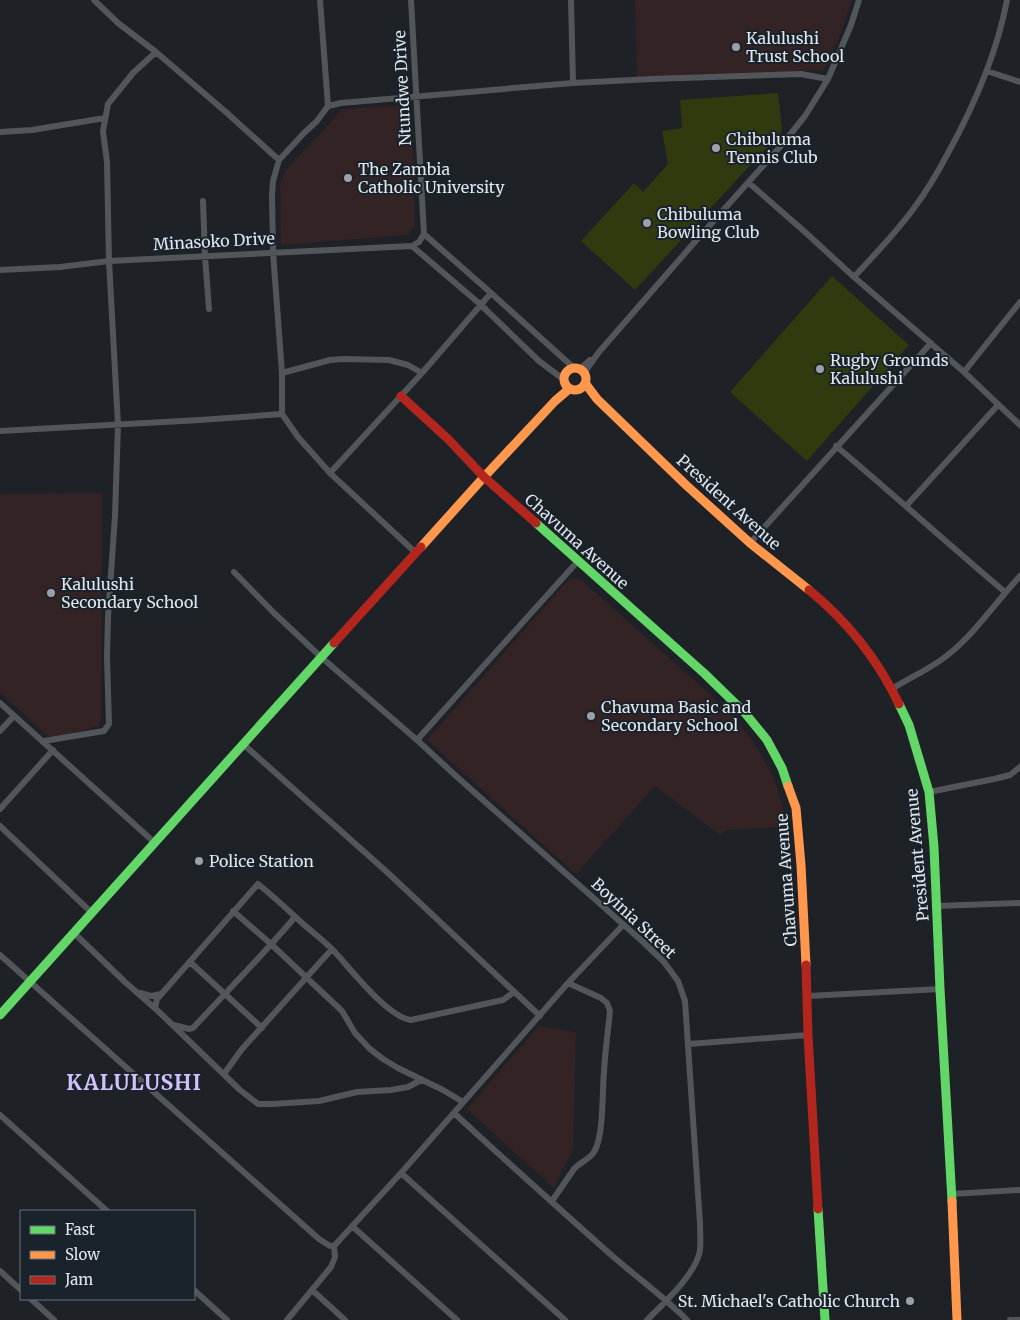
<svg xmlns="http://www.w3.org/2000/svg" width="1020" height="1320" font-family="Merriweather,serif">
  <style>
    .education { fill: #332324 }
    .green { fill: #31390f }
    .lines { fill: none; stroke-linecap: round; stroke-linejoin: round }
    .street { stroke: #525559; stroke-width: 6 }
    .fast { stroke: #63d668; stroke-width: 9 }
    .slow { stroke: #ff974d; stroke-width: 9 }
    .jam { stroke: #b3261e; stroke-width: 9 }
    .poi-dot { fill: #9ca1a7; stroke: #1a222b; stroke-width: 2 }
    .labels { text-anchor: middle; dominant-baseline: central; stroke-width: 4; stroke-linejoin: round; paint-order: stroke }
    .poi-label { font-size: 16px; fill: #e0e6ec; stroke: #1a222b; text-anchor: start }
    .street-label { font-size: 16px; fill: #e0e6ec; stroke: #1a222b }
    .district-label { font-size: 21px; font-weight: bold; letter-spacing: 1px; fill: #d3c1fa; stroke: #1a222b }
  </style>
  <rect width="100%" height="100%" fill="#1e2227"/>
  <path class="education" d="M635,0H852L839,38L824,70L637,79Z
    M411,105L415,225L408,235L281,245L280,185L285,171L343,109Z
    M102,493L101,717L99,726L52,739L0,693V494Z
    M579,578L723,706L742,727L758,749L774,778L782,804L787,827L727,830L720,835L655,786L576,874L427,740L569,579Z
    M539,1026L576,1032L573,1149L554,1188L467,1109Z"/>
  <path class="green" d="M778,93L782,131L635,290L581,241L634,183L643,192L668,164L662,131L682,128L680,100Z
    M832,276L909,345L807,461L730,392Z"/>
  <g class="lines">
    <path class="street" d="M94,0L118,23L156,52
      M320,0L328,106
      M411,0L424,234
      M571,0L573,83
      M987,71L1020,82
      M0,132L32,130L105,118
      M749,183L805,232L854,277L964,372L1020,425
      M203,201L205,256L209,309
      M424,234L491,293L574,368
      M412,246L481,305L539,361L563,379
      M0,270L60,267L109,261L412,246L419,242L424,234
      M854,277C874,255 896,233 914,208C927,191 938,172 948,153C974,106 997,53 1007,0
      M580,369L590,360
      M964,372L1020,302
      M282,373L330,360L343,359L389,360L408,365L422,373
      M584,373L599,352L693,244L780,147L805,116L828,79L851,25L859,0
      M282,414V373L273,252L272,195L273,181L279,160L304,133L317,121L328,106L341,103L573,83L652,79L801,74L828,79
      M0,431L200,420L282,414L298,437L330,473L416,553
      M836,446C893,494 948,544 1005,592
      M330,473L422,373L491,293
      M907,505L998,405
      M750,543L931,343
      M234,572L274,613L321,657L417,740L456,776L642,941L664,962L678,981L685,1001L700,1223C700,1232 701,1241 700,1250C697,1273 663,1304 647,1320
      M892,689C911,677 932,668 949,654C976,632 996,602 1020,576
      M0,703L155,843
      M0,731L14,716
      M417,740L578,561
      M44,741L104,731L109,724L107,657L108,617L115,516L118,425L109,261L107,162L103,131L108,104L133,73L156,52L227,113L279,160
      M243,744L387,872L540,1016
      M929,792L994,779L1010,775L1020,767
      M0,809L53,750
      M0,826L92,913
      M937,906L1020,903
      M233,911L272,945L342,1011L355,1033L370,1049L383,1059L398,1068L443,1090L463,1102
      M74,933L125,982L158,1011L240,1090L258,1104H272L319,1101L357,1092L391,1090L408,1087L421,1080
      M0,955L319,1239L330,1246H334
      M190,962L262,1028
      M140,993L151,996L161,994
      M808,996L940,989
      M155,1008L157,999L258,884C273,896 287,909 301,922C311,931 323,940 333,950C350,968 387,1017 411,1020L503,1000L514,992
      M174,1025L189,1029L193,1028C227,991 263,955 295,917
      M689,1044L808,1035
      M224,1074L242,1049L332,949
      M454,1113C505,1160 557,1207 609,1253C635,1276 663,1296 687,1320
      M0,1115L107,1211
      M401,1173L565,1320
      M952,1194L1020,1190
      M552,1201L574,1169C580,1162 589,1160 594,1152C604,1137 602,1091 604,1072C605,1052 608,1031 610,1011L607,1003L601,998L568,983
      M352,1226L457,1320
      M334,1246L401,1173L568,983L623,925
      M0,1271L21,1290
      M194,1290L227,1320
      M312,1290L345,1320
      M31,1299L54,1320
      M287,1320L331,1267L335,1257L334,1246
      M1010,1320H1020"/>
    <path class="fast" d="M536,523L705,674L745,713L767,740L782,768L788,786
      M899,704L909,725L929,792L934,847L940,989L952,1201
      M0,1015L334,643
      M818,1209L825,1320"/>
    <path class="slow" d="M564 379a11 11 0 1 1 22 0a11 11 0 1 1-22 0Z
      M585,383L597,399L686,485L750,543L809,590
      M421,547L484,477L555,401L569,389
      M788,786L796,808L801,865L806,965
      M952,1201L957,1320"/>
    <path class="jam" d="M401,396L448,439L484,477L536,523
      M809,590C847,621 878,660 899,704
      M334,643L421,547
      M806,965L808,1035L818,1209"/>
  </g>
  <g class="poi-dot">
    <circle cx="736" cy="47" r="5"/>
    <circle cx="716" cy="148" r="5"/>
    <circle cx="348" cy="178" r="5"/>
    <circle cx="647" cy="223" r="5"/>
    <circle cx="820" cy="369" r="5"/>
    <circle cx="51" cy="593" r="5"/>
    <circle cx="591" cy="716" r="5"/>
    <circle cx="199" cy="861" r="5"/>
    <circle cx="910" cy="1301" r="5"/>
  </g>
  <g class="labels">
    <g class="poi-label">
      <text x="746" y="38">Kalulushi<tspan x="746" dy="18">Trust School</tspan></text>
      <text x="726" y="139">Chibuluma<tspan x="726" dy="18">Tennis Club</tspan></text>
      <text x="358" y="169">The Zambia<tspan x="358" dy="18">Catholic University</tspan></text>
      <text x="657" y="214">Chibuluma<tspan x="657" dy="18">Bowling Club</tspan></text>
      <text x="830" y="360">Rugby Grounds<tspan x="830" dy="18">Kalulushi</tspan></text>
      <text x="61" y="584">Kalulushi<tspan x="61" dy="18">Secondary School</tspan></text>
      <text x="601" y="707">Chavuma Basic and<tspan x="601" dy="18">Secondary School</tspan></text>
      <text x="209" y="861">Police Station</text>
      <text x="900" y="1301" text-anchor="end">St. Michael's Catholic Church</text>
    </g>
    <g class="street-label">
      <text transform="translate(402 88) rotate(-93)">Ntundwe Drive</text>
      <text transform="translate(214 241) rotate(-3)">Minasoko Drive</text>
      <text transform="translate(729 502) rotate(42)">President Avenue</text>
      <text transform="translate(577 541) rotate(42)">Chavuma Avenue</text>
      <text transform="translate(917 855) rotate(-95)">President Avenue</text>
      <text transform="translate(786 880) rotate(-94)">Chavuma Avenue</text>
      <text transform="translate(634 918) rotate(43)">Boyinia Street</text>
    </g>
    <g class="district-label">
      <text x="134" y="1082">KALULUSHI</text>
    </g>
  </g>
  <rect x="20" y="1210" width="175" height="90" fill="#1a222b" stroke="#697078"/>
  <rect x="30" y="1226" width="25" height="8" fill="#63d668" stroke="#697078"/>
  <text x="65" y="1235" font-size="15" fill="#e0e6ec">Fast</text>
  <rect x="30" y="1251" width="25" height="8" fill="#ff974d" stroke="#697078"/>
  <text x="65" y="1260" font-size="15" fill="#e0e6ec">Slow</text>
  <rect x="30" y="1276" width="25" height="8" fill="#b3261e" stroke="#697078"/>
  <text x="65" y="1285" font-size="15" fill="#e0e6ec">Jam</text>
</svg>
